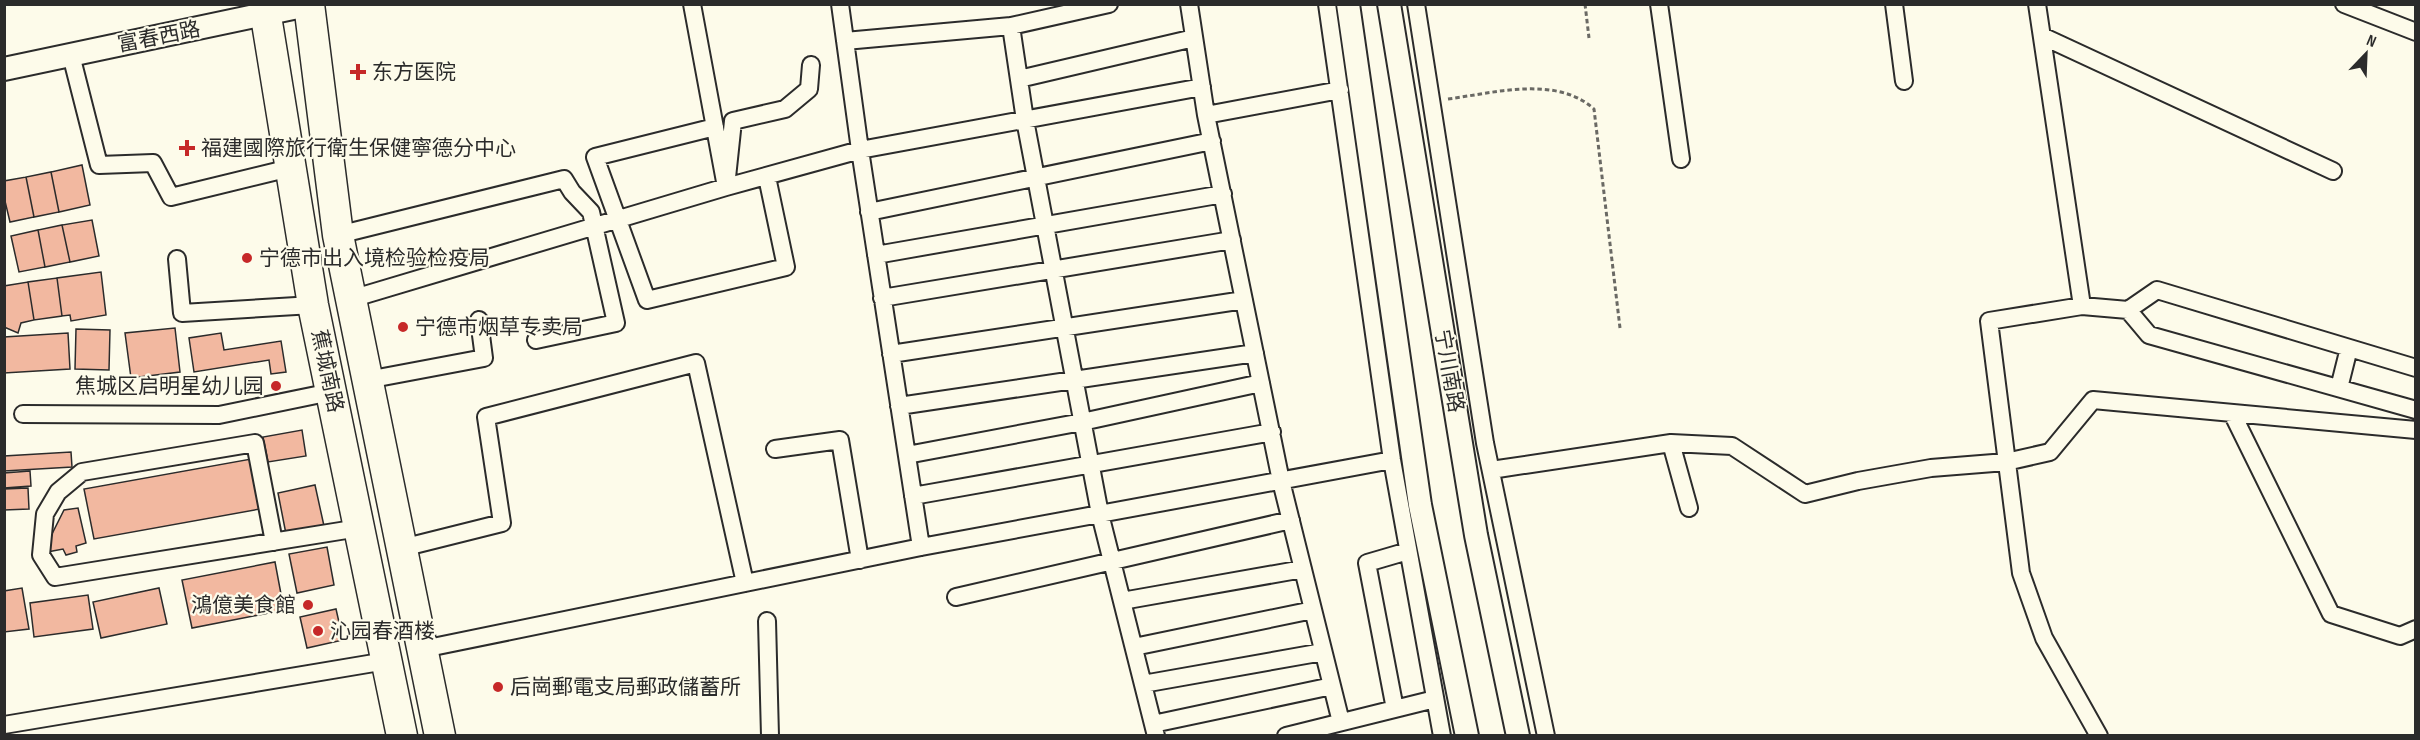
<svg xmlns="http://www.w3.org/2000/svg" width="2420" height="740" font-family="'Sofia Sans Condensed','Noto Sans SC',sans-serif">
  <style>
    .building { fill: #f2b8a0; stroke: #2b2b2b; stroke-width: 1.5 }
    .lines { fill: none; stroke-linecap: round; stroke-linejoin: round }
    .street-casing { stroke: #2b2b2b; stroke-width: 20 }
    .secondary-casing { stroke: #2b2b2b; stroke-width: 26 }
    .highway-casing { stroke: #2b2b2b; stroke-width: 33 }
    .path { stroke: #6a6964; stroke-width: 3; stroke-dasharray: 4.5 3; stroke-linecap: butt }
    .street { stroke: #fdfbea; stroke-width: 16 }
    .secondary { stroke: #fdfbea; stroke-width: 22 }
    .highway { stroke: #fdfbea; stroke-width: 30 }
    .poi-dot { fill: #c62828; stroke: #fdfbea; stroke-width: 2 }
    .labels { text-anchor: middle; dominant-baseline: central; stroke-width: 4.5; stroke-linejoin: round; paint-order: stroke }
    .street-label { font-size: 21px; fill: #2b2b2b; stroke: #fdfbea }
    .poi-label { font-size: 21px; fill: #2b2b2b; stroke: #fdfbea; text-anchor: start }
  </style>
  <rect width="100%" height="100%" fill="#fdfbea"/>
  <path class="building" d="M82,165L90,205L59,212L51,172Z
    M51,172L59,212L34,217L26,177Z
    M26,177L34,217L10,222L4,197V181Z
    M92,220L99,256L70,262L62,225Z
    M62,225L70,262L45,267L38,230Z
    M38,230L45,267L19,272L11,236Z
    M101,272L106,315L71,321L70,315L62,316L57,278Z
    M57,278L62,316L34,320L28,282Z
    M28,282L34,320L21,323L18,333L4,327V286Z
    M175,328L180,372L131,378L125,333Z
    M76,329L110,330L109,370L75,369Z
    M68,333L70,369L4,373V337Z
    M221,333L224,350L281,341L286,372L271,374L269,360L194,372L189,338Z
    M302,430L306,456L268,462L263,437Z
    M71,452L72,467L4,471V456Z
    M251,459L260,509L94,539L84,489Z
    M30,471L31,486L4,488V473Z
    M315,485L324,526L286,534L278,493Z
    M28,488L29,509L4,510V489Z
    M78,508L86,543L76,546L77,552L66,555L63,549L47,552V544L64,510Z
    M327,547L334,585L297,593L289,554Z
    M275,562L284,610L192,628L182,580Z
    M22,588L29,629L4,632V591Z
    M159,588L167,624L101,638L93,602Z
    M88,595L93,629L34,637L30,603Z
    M336,609L343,640L307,648L300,617Z"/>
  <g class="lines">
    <defs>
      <path id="street" d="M692,4L726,187L733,121L785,109L809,89L811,65
        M840,4L860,150L921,547
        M1189,4L1206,115L1281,481L1341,722
        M1327,4L1392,460L1442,736
        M1416,4L1485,443L1546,736
        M1659,4L1681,159
        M1894,4L1904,81
        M2037,4L2082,306
        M2344,4L2416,32
        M1011,26L1025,120L1100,514L1156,736
        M2042,36L2333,171
        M845,41L1011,26L1109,4
        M71,55L99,165L153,163L171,197L290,168
        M1019,79L1194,38
        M1206,115L1340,90
        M715,127L595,157L647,300L786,267L767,177
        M869,212L1212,141
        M338,235L564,179L572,192L591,212L616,323L536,340
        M876,255L1223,194
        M177,259L182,313L313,305
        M882,298L1232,240
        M351,299L726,187L860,150L1202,87
        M2128,310L2149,335L2416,410
        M891,354L1244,300
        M367,380L484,358L479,320
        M2339,388L2349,348
        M899,406L1255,353
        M2232,413L2331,614L2400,636L2416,629
        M23,414L219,415L331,392
        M775,449L840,440L860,560
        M907,455L1082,422L1261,383
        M1491,470L1671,443
        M913,496L1272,432
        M1689,508L1671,443L1732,446L1805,494L1858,481L1931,468L2006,462L2050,452L2093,400L2416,430
        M274,542L255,443L82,472L58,492L45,514L41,555L55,577L359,528
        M402,548L502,523L486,417L696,363L745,583
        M956,597L1291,520
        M1122,601L1303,569
        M767,621L770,736
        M1134,647L1313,610
        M423,649L921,547L1392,460
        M1143,684L1323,652
        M1395,709L1367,563L1408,551
        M1153,724L1332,686
        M4,725L386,661
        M1286,736L1435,699
        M2099,736L2044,638L2021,573L1989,321L2082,306L2128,310L2157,290L2416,368"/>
      <path id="secondary" d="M1348,4L1420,505L1467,736
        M1389,4L1476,535L1518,736
        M4,69L312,4"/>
      <path id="highway" d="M264,4L313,305L402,736
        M309,4L338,235L440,736"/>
    </defs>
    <use href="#street" class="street-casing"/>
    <use href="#secondary" class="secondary-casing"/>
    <use href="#highway" class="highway-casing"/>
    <path class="path" d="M1585,4L1589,38
      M1448,99C1494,93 1556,75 1594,109L1620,328"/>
    <use href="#street" class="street"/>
    <use href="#secondary" class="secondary"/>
    <use href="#highway" class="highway"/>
  </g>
  <g class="poi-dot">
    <path d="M355 63h6v6h6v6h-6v6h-6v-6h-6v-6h6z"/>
    <path d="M184 139h6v6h6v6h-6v6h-6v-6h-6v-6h6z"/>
    <circle cx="247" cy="258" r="6"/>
    <circle cx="403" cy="327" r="6"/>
    <circle cx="276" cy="386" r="6"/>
    <circle cx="308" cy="605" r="6"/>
    <circle cx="318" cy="631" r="6"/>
    <circle cx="498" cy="687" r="6"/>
  </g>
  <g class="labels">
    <g class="street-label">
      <text transform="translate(159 37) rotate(-11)">富春西路</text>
      <text transform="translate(327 371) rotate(78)">蕉城南路</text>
      <text transform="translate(1449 371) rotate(80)">宁川南路</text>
    </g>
    <g class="poi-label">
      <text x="372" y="72">东方医院</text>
      <text x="201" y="148">福建國際旅行衛生保健寧德分中心</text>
      <text x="259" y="258">宁德市出入境检验检疫局</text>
      <text x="415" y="327">宁德市烟草专卖局</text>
      <text x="264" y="386" text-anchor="end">焦城区启明星幼儿园</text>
      <text x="296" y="605" text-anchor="end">鴻億美食館</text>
      <text x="330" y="631">沁园春酒楼</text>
      <text x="510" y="687">后崗郵電支局郵政儲蓄所</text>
    </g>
  </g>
  <rect width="2420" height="740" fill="none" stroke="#2b2b2b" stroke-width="12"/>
  <g transform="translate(2366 54) rotate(23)" stroke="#fdfbea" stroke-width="4.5" paint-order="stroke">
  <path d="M0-4.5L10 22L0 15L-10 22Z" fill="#2b2b2b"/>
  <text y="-9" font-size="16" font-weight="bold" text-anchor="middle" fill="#2b2b2b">N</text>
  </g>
</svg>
